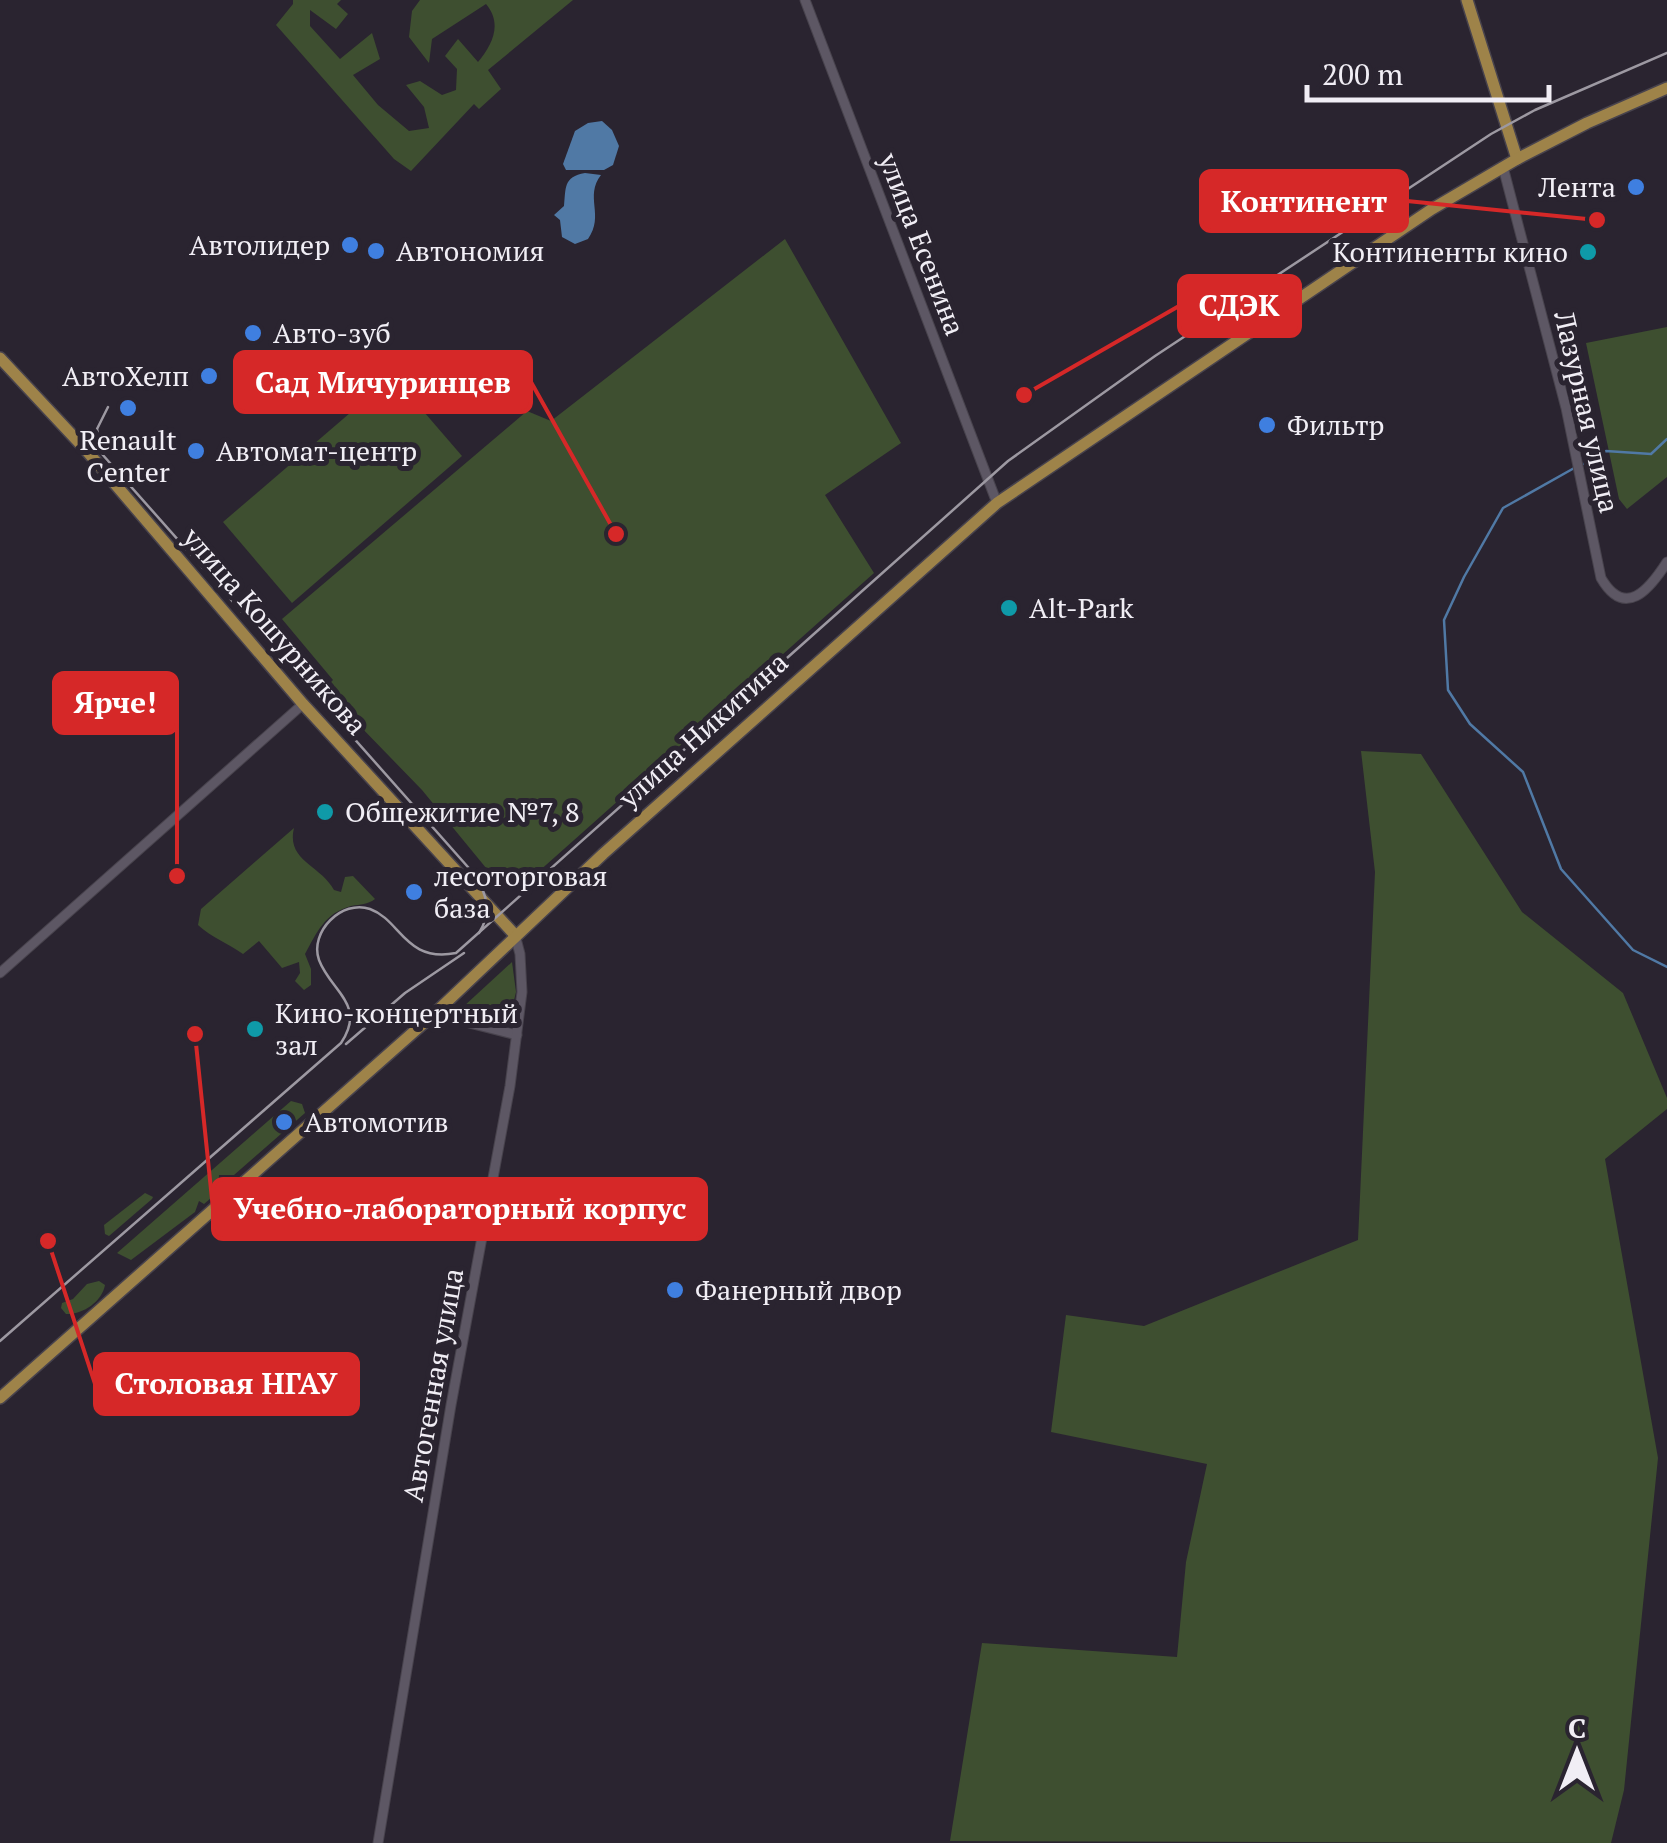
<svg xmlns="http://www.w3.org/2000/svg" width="1667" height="1843" viewBox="0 0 1667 1843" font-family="'PT Serif',serif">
	<rect width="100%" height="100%" fill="#2a2430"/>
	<g fill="#3e4f30">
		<path d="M293,0H341L337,4L348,14L336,29L310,10V26L340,59L372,33L380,59L353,75L378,105L409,131L429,128L424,107L406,85L420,81L442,95L456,90L457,69L445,56L458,39L478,62C492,45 503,24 486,4L432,39L429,63L409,37L412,11L420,0H573L488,70L501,89L479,109L474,104L411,171L394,159L276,25L293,4Z"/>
		<path d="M785,239L901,443L825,495L874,573L537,873L491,874L422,790L324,689L333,680L282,619L527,411L551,421Z"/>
		<path d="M1667,327V477L1627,509L1619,499L1586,343Z"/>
		<path d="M393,376L462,456L292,603L223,522Z"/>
		<path d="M1361,751L1421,754L1522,912L1623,993L1667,1098V1109L1605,1159L1658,1458L1624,1790L1611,1843L950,1841L982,1643L1177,1657L1186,1562L1207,1464L1051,1432L1066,1315L1144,1326L1358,1240L1375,872Z"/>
		<path d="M294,828C286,861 321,865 334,890L341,892L345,877L353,876L375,899C367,905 361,904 351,906C325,913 317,932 305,954L311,969V985L304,990L295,981L300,973L299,962L282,968L259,941L243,954C228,943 212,938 198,925L201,909Z"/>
		<path d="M512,962L516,992L509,1021L506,1024L463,1007Z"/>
		<path d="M291,1101L302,1104L305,1113L234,1175H219L218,1192L204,1204L199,1201L195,1212L131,1260L117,1253Z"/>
		<path d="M145,1193L153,1197L152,1199L109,1236L105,1234L104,1225Z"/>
		<path d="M99,1281L105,1285C102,1302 82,1315 66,1314L61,1308L62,1303L73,1299L87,1284Z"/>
	</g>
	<g fill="#5079a5">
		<path d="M602,121L612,130L619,146L613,165L604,170H566L563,164L575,131L588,123Z"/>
		<path d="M585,173L601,175C584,197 605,215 588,239L575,244L562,237L560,220L554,215L564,206C566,188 563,177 585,173Z"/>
	</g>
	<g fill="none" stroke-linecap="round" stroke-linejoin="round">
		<g stroke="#5079a5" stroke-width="2.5">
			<path d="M1583,464L1606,451L1651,454L1667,439"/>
			<path d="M1576,467L1503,508L1464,577L1444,620L1448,690L1470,724L1523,772L1561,869L1633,950L1667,967"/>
		</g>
		<defs>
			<g id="minor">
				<path d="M805,0L997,503"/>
				<path d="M1503,167L1566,408L1601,578C1625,619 1649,590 1667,562"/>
				<path d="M0,973L303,704"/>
				<path d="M434,1014L517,1035"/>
				<path d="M378,1843L451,1405L510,1086L522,992L520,954L515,935"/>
			</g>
			<g id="major">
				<path d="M1467,0L1517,159"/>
				<path d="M0,358L86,450L303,704L515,935"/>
				<path d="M0,1398L434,1014L603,854L997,503L1432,209L1517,159L1587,123L1667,88"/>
			</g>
		</defs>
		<use href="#minor" stroke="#48434d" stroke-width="11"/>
		<use href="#major" stroke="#48434d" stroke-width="14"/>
		<use href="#minor" stroke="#5d5764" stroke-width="9"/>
		<use href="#major" stroke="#9e8349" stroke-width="11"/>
		<g stroke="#9d99a2" stroke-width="2.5">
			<path d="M108,407L97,429L102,454L475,875C487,894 492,913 479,933"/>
			<path d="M478,872C497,884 520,884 540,875"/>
			<path d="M346,1044L405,993L464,953"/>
			<path d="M0,1341L341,1043C367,1004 331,992 319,960C309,932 342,899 370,909C401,920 405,963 456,953L1008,461L1155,356L1491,134L1535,110L1667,53"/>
		</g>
	</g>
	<g fill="#3f7fe0" stroke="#2a2430" stroke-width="4">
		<circle cx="1636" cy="187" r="10"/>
		<circle cx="350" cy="245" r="10"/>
		<circle cx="376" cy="251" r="10"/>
		<circle cx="253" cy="333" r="10"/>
		<circle cx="209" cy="376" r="10"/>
		<circle cx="128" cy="408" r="10"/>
		<circle cx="1267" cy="425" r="10"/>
		<circle cx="196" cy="451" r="10"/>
		<circle cx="414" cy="892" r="10"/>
		<circle cx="284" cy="1122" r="10"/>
		<circle cx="675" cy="1290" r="10"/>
	</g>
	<g fill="#0f9aa8" stroke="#2a2430" stroke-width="4">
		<circle cx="1588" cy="252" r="10"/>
		<circle cx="1009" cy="608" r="10"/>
		<circle cx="325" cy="812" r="10"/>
		<circle cx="255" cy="1029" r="10"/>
	</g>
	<g text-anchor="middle" stroke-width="10" stroke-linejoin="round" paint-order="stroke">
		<g font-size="28" fill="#f1eef5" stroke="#2a2430" text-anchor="start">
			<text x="1616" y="197" text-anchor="end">Лента</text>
			<text x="330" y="255" text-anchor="end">Автолидер</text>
			<text x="396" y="261">Автономия</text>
			<text x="1568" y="262" text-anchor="end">Континенты кино</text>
			<text x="273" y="343">Авто-зуб</text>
			<text x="189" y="386" text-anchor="end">АвтоХелп</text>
			<text x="1287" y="435">Фильтр</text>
			<text x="128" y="450" text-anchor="middle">Renault<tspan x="128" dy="32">Center</tspan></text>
			<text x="216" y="461">Автомат-центр</text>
			<text x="1029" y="618">Alt-Park</text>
			<text x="345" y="822">Общежитие №7, 8</text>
			<text x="434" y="886">лесоторговая<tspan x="434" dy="32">база</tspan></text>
			<text x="275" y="1023">Кино-концертный<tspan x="275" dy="32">зал</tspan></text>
			<text x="304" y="1132">Автомотив</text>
			<text x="695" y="1300">Фанерный двор</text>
		</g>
		<g font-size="28" fill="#f1eef5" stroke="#2a2430">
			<text transform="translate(922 244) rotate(69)" y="10">улица Есенина</text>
			<text transform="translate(1587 412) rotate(77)" y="10">Лазурная улица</text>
			<text transform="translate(275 631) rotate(49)" y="10">улица Кошурникова</text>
			<text transform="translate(703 730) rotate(-42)" y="10">улица Никитина</text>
			<text transform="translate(433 1385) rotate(-80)" y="10">Автогенная улица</text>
		</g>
	</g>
	<path fill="none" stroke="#d62828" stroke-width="4" d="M1597 220L1407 201M1024 395L1179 306M616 534L531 382M177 876L177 703M195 1034L213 1209M48 1241L95 1384"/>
	<g fill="#d62828" stroke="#2a2430" stroke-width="4">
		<circle cx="1597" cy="220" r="10"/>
		<circle cx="1024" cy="395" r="10"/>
		<circle cx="616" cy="534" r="10"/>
		<circle cx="177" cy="876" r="10"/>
		<circle cx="195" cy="1034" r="10"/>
		<circle cx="48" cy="1241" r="10"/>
	</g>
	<g fill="#d62828" stroke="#d62828" stroke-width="4">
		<rect x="1201" y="171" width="206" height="60" rx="10"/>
		<rect x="1179" y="276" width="121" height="60" rx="10"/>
		<rect x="235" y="352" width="296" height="60" rx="10"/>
		<rect x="54" y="673" width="123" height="60" rx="10"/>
		<rect x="213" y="1179" width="493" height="60" rx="10"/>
		<rect x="95" y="1354" width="263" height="60" rx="10"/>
	</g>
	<g font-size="30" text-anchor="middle" font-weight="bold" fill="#fff">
		<text x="1304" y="212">Континент</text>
		<text x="1239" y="316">СДЭК</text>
		<text x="383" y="393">Сад Мичуринцев</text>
		<text x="115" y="713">Ярче!</text>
		<text x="460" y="1219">Учебно-лабораторный корпус</text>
		<text x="226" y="1394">Столовая НГАУ</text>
	</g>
	<g transform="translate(1577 1753)" stroke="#2a2430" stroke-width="8" paint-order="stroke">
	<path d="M0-8L18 38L0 25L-18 38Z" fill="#f1eef5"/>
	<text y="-15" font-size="28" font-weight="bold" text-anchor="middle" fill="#f1eef5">С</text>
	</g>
	<path d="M1307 85v15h242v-15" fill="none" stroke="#f1eef5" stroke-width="5"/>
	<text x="1322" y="85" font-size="30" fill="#f1eef5" stroke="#2a2430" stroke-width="8" paint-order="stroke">200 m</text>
</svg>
